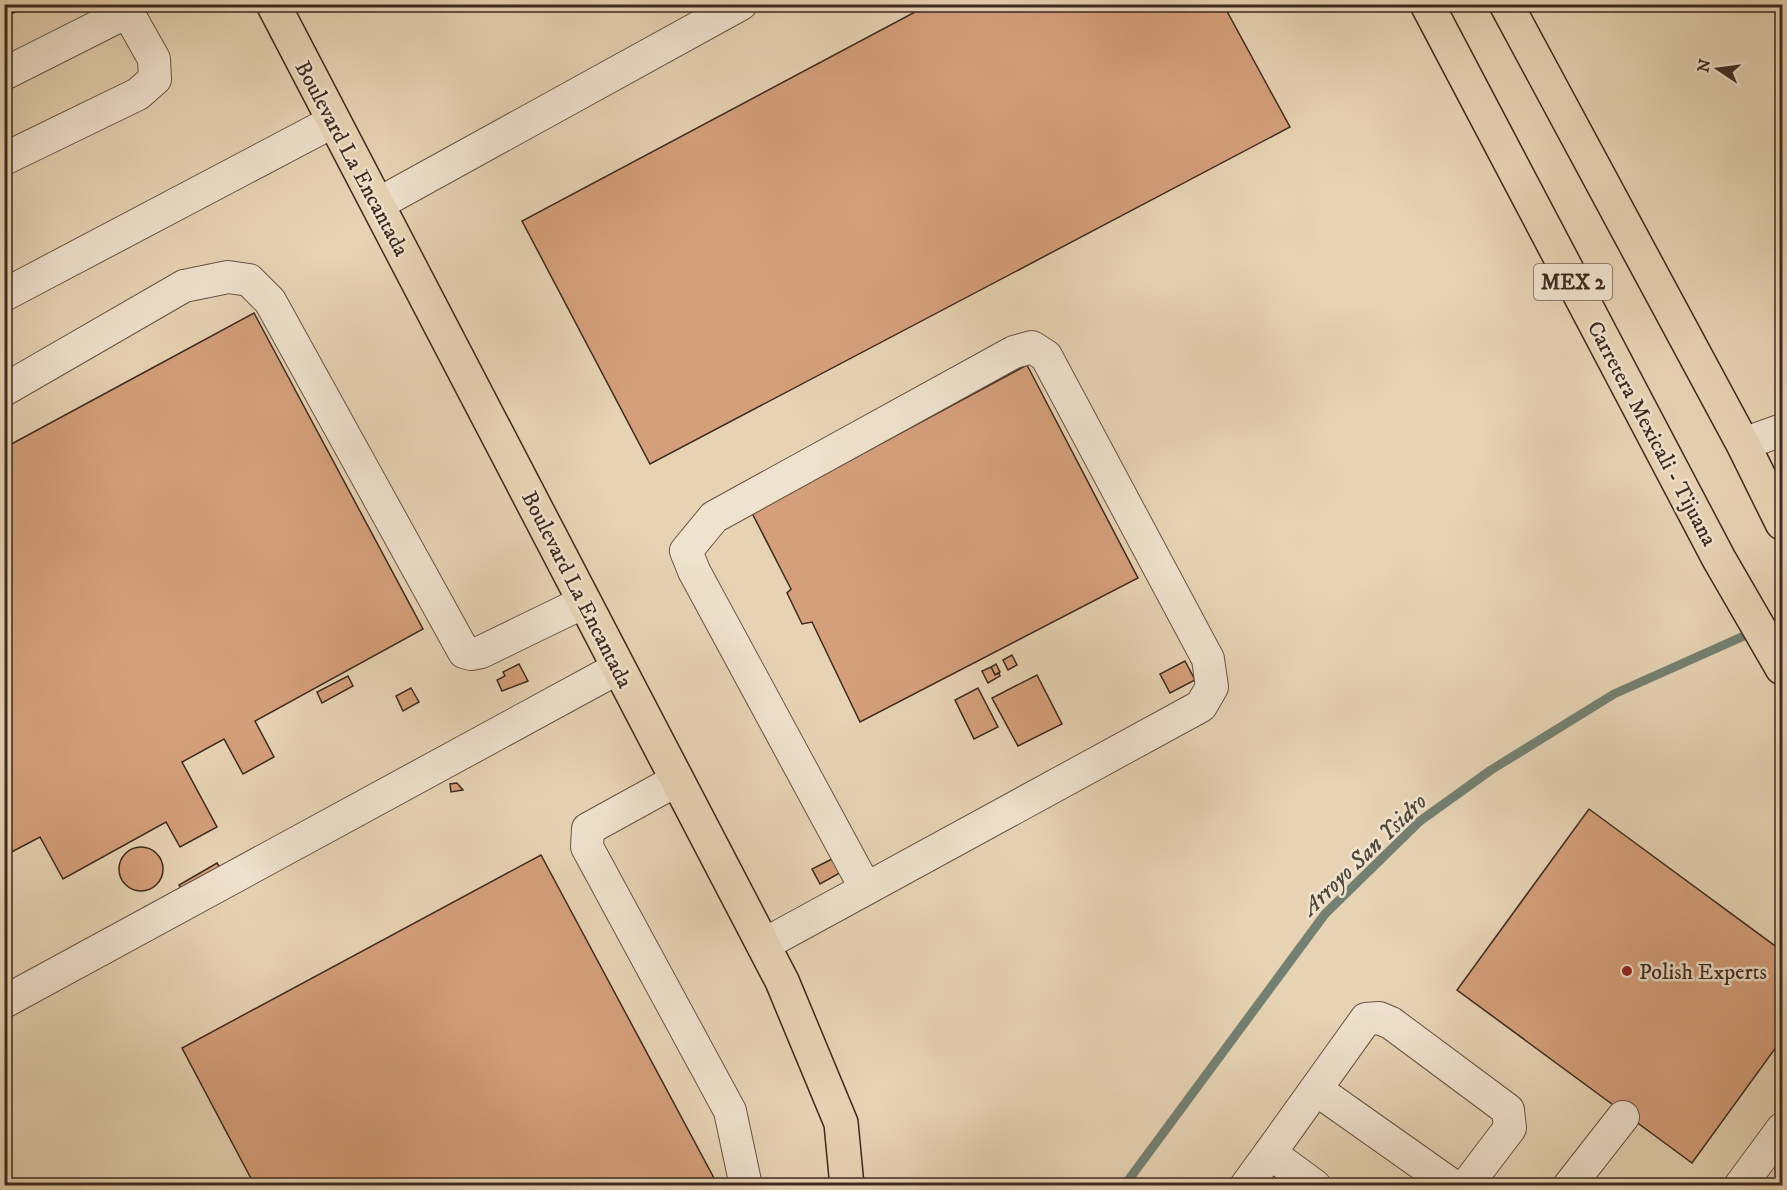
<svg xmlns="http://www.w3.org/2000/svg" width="1787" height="1190" viewBox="0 0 1787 1190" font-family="'IM FELL DW Pica',serif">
	<rect width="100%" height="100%" fill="#e7d3b4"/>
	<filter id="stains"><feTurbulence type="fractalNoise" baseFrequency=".00333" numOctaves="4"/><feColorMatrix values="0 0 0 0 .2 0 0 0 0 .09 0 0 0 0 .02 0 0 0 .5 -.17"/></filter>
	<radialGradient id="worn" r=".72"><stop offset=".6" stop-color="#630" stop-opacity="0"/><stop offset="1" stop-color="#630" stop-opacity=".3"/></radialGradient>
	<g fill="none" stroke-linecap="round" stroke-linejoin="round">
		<path stroke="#748072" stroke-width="9" d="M1124,1186L1325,914L1420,821L1491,770L1614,694L1782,619"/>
	</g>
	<g fill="#d59f7b" stroke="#3d2a20" stroke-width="1.5">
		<path d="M4,4H30L4,18Z"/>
		<path d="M930,4H1223L1290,127L650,464L522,221Z"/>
		<path d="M254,313L423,629L255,721L274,757L243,774L224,739L182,762L217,827L180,847L166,822L63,879L40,837L4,856V448Z"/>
		<path d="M1027,365L1138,578L860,722L812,622L802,624L787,593L791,589L752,513Z"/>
		<path d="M1012,655L1017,665L1008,670L1003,660Z"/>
		<path d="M1185,661L1195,680L1170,693L1160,674Z"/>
		<path d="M519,664L528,681L502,691L497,680L505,676L503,672Z"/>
		<path d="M996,664L1000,672L995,675L991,667Z"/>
		<path d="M991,667L995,675L999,673L1000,676L988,683L982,671Z"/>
		<path d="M1037,675L1062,724L1018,746L992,698Z"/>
		<path d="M348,676L353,686L322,703L317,692Z"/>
		<path d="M411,688L419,702L403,711L396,696Z"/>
		<path d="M978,688L998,727L974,739L955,700Z"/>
		<path d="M457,783L463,790L451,792L450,784Z"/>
		<path d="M1589,809L1782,951V1039L1692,1163L1457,990Z"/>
		<circle cx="141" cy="869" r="22"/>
		<path d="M541,855L715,1180L705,1186H255L182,1048Z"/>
		<path d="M832,859L845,870L820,884L812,869Z"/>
		<path d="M217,863L223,873L185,895L179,885Z"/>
	</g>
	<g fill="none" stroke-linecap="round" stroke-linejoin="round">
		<defs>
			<g id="minor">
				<path d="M4,74L127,12"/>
				<path d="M4,159L138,94L155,79L154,59L123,4"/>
				<path d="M378,204L741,4"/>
				<path d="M4,295L334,121"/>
				<path d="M4,390L184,286L228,277L249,280L270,301L464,652L471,654L481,652L584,602"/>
				<path d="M1743,444L1782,430"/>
				<path d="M677,780L588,829L587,847L730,1111L746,1186"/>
				<path d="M763,945L1201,706L1212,687L1208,659L1046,356L1032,347L1014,352L714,517L686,551L694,571L866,889"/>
				<path d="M4,1002L618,668"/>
				<path d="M1317,1090L1453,1186"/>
				<path d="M1270,1153L1366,1019L1379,1018L1391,1023L1508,1110L1510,1128L1466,1186"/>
				<path d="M1246,1186L1270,1153L1315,1186"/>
				<path d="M1569,1186L1623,1117"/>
				<path d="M1740,1186L1782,1129"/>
			</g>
			<path id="major" d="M273,4L782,981L841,1123L847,1186"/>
			<g id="highway">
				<path d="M1427,4L1719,559L1782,668"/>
				<path d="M1506,4L1743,444L1782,523"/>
			</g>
		</defs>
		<use href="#minor" stroke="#685445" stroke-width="34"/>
		<use href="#major" stroke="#3d2a20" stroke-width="36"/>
		<use href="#highway" stroke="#3d2a20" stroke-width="36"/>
		<use href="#minor" stroke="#efe2ce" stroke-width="32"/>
		<use href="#major" stroke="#e7d3b4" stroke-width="33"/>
		<use href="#highway" stroke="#e7d3b4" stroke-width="33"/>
	</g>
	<circle fill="#8f2418" stroke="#efe2ce" stroke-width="2" cx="1627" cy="971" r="6"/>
	<g text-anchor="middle" stroke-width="5" stroke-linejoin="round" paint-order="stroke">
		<rect fill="#efe2ce" stroke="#726154" stroke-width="1.5" x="1534" y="264" width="78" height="36" rx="4.5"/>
		<g font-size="21" font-weight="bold" fill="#3d2a20">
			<text x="1573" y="289">MEX 2</text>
		</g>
		<g font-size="22" fill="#3d2a20" stroke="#efe2ce">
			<text transform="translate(353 158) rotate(62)" y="8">Boulevard La Encantada</text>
			<text transform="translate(1653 433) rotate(62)" y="8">Carretera Mexicali - Tijuana</text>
			<text transform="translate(578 589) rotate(63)" y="8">Boulevard La Encantada</text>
		</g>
		<g font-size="22" fill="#3d2a20" stroke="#efe2ce" text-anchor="start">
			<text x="1639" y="979">Polish Experts</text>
		</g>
		<g font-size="24" font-style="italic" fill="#4f473b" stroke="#efe2ce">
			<text transform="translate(1364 854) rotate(-44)" y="8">Arroyo San Ysidro</text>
		</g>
	</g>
	<rect width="1787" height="1190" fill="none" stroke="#e7d3b4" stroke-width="24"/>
	<rect x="6" y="6" width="1775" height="1178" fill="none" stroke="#3d2a20" stroke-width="3"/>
	<rect x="12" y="12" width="1763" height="1166" fill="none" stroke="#3d2a20" stroke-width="1.5"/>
	<g transform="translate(1718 69) rotate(283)" stroke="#efe2ce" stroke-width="4.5" paint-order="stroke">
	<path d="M0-4.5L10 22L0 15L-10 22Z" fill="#3d2a20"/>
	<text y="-9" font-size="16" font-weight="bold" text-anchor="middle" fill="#3d2a20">N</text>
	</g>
	<rect width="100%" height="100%" filter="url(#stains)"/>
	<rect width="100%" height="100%" fill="url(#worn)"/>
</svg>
